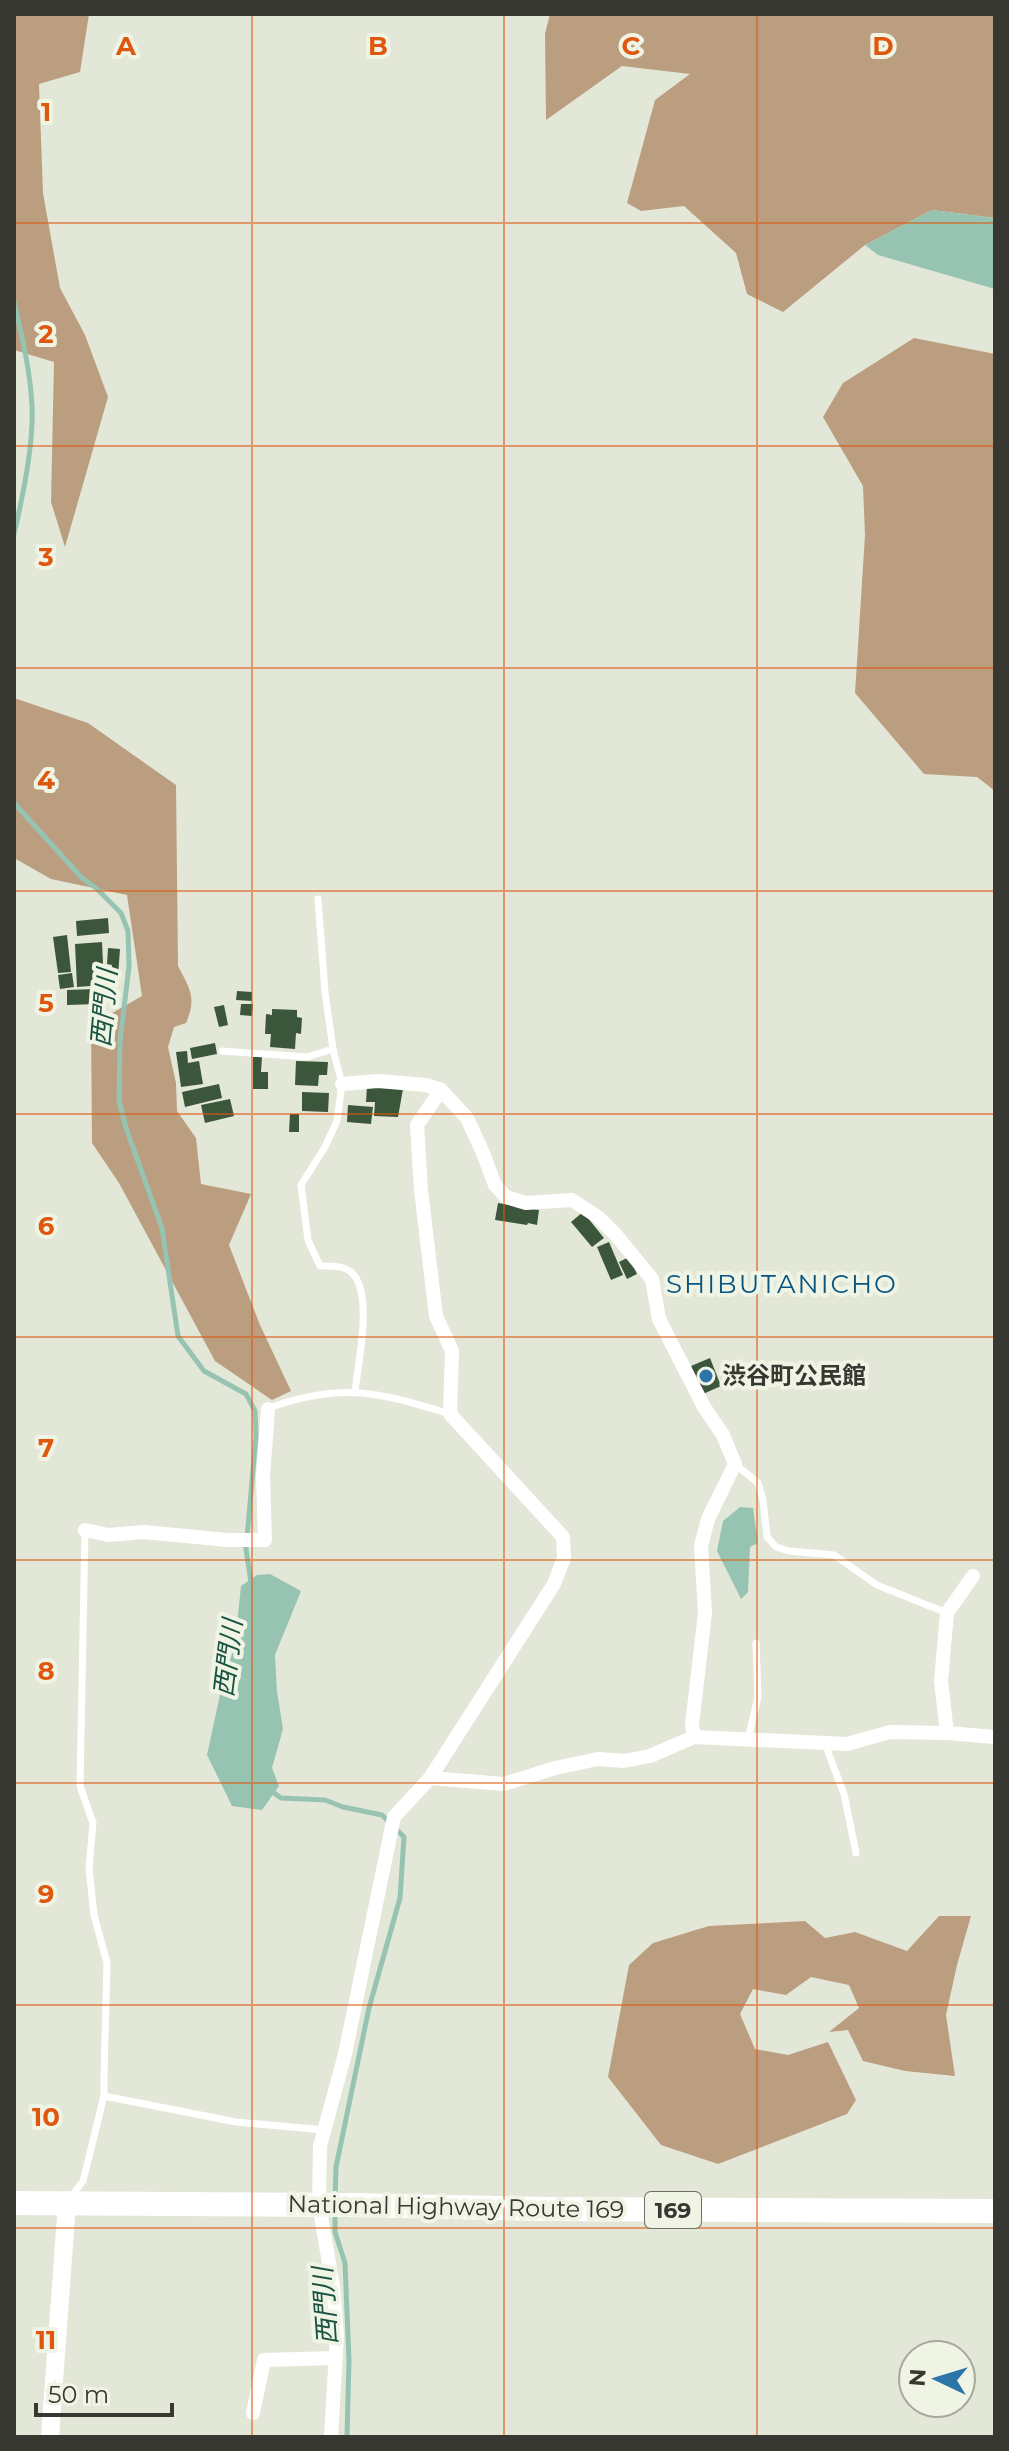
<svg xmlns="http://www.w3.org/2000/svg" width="1009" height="2451" viewBox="0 0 1009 2451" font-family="Montserrat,'Noto Sans JP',sans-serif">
	<rect width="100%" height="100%" fill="#e3e7d7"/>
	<g fill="#bb9e80">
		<path d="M14,14H89L80,72L39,84L43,193L60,288L85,335L108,397L65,547L51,502L54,362L14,350Z"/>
		<path d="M550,14H995V218L932,210L865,245L783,312L747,294L736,253L684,206L641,211L627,203L655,100L690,74L622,66L546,120L545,34Z"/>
		<path d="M914,338L995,354V791L977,777L924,774L855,693L865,535L863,486L823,417L843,383Z"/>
		<path d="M14,698L88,723L176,785L178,966C190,989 197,998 186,1023L174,1027L168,1047L176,1083L177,1111L196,1138L201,1184L251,1194L229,1245L260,1325L291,1391L272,1400L215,1361L119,1183L92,1143L91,1025L142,996L127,895L51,879L14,858Z"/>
		<path d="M939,1916H971L957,1965L946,2015L955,2076L905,2071L863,2061L848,2030L829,2032L859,2008L849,1985L811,1977L786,1995L753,1989L740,2014L755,2049L788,2055L828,2042L856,2100L847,2114L718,2164L661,2145L608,2077L629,1965L653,1943L709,1926L805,1921L825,1938L855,1932L907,1951Z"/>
	</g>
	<g fill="#97c4b2">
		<path d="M932,210L995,218V289L878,255L865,245Z"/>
		<path d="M740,1507L753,1508L758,1543L750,1547L748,1592L741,1599L717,1551L723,1521Z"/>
		<path d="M270,1574L301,1591L275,1655L277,1691L283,1729L272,1768L279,1786L262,1810L232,1806L207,1755L221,1690L235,1644L241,1586L257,1575Z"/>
	</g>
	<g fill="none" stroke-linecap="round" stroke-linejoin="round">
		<g stroke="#97c4b2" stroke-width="5">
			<path d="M14,302C22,336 30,370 32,405C34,445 23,496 14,534"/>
			<path d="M14,803L82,878L96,888L121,913L128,931L129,966L120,1042L119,1101L126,1128L162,1228L178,1336L204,1371L246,1394L255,1411L256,1436L246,1549L251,1583"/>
			<path d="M270,1790L281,1798L325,1800L343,1807L382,1815L404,1837L400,1898L369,2008L336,2167L335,2199"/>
			<path d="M335,2213V2232L345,2263L349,2360L347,2437"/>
		</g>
	</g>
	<g fill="#3c563b">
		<path d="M108,918L109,933L77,936L76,921Z"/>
		<path d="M67,935L71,972L58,973L53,937Z"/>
		<path d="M102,942L104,985L77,987L75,944Z"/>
		<path d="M108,948L120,949L118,976H111L112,965L107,964Z"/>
		<path d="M72,973L74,987L60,989L58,975Z"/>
		<rect x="103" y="987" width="12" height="13"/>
		<path d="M96,989L97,1004L67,1005V990Z"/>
		<path d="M237,991L252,992V1001L236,1000Z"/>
		<path d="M241,1004H253L252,1016L240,1015Z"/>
		<path d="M224,1005L228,1025L219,1027L214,1007Z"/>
		<path d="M272,1009L297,1010V1017L302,1018L301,1034L296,1033L295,1049L270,1047L271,1034H265L266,1014L272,1015Z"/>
		<path d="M215,1043L217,1054L192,1059L190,1048Z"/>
		<path d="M187,1051L188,1063L199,1061L203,1084L181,1087L176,1052Z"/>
		<path d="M253,1057H262L261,1072H268V1089H253Z"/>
		<path d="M296,1061L328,1062L327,1075H319L318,1086L295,1085Z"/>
		<path d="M219,1084L222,1098L185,1107L182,1092Z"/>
		<path d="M367,1086L403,1089L398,1117L374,1116L375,1102H366Z"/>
		<path d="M302,1092L329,1093L328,1112L302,1111Z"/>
		<path d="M230,1099L234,1116L205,1123L201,1105Z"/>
		<path d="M348,1105L373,1107L371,1124L347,1122Z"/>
		<path d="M290,1114H299V1132H289Z"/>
		<path d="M498,1203L539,1210L537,1225L528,1223L527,1225L495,1220Z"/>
		<path d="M583,1212L604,1238L592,1247L571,1222Z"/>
		<path d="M609,1242L623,1275L611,1280L597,1247Z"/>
		<path d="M629,1257L637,1274L627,1279L619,1262Z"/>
		<path d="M710,1358L721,1386L703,1394L691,1366Z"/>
	</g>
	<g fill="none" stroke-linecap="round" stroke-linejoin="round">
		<g stroke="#fff" stroke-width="7">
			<path d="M318,899L325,992L333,1049"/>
			<path d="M222,1051L307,1057L333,1049L342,1084L337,1121L325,1147L301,1185L308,1240L320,1266C330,1266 342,1265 351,1272C374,1291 358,1365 355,1391"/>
			<path d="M269,1408C342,1382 378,1392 450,1414"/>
			<path d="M735,1464L758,1483L763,1500L767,1537L776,1547L789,1551L834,1555L877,1585L947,1613"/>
			<path d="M748,1739L758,1697L756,1643"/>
			<path d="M825,1744L844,1794L856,1853"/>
			<path d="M104,2096L236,2122L325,2130"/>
			<path d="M71,2197L83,2181L104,2096V2075L107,1963L94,1915L89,1868L93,1823L80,1786L85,1530"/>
		</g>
		<g stroke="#fff" stroke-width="14">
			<path d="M342,1084L378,1081L426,1085L441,1090L467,1118L483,1153L495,1185L506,1197L526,1203L572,1200L598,1217L616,1235L652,1279L659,1319L704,1407L723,1435L735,1464L708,1519L701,1546L705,1613L692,1725L694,1737"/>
			<path d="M85,1530L108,1535L144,1532L227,1540H265L263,1477L268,1409"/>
			<path d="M947,1733L941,1681L947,1613L973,1576"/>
			<path d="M430,1778L504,1784L555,1768L598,1759L624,1761L650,1756L694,1737L847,1744L890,1732L947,1733L995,1737"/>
			<path d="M253,2413L264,2360L335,2358"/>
			<path d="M331,2437L337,2335L333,2286L319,2205L320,2146L345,2054L394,1817L430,1778L554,1584L564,1558L563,1537L450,1414L452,1351L436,1316L421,1190L417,1125L441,1090"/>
		</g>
		<path stroke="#fff" stroke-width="18" d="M50,2437L67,2203"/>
		<path stroke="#fff" stroke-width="24" d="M14,2203L350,2205L546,2209L995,2211"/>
	</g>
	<path fill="none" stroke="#df570e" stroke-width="2" stroke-opacity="0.55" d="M252,14V2437M504,14V2437M757,14V2437M14,223H995M14,446H995M14,668H995M14,891H995M14,1114H995M14,1337H995M14,1560H995M14,1783H995M14,2005H995M14,2228H995"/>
	<circle fill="#2c75a9" stroke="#f0f4e4" stroke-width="3" cx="706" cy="1376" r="8"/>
	<g text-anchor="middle" stroke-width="8" stroke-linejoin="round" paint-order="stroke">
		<rect fill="#f0f4e4" stroke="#6e7067" stroke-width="2" x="645" y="2192" width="56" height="36" rx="6"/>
		<g font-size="22" font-weight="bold" fill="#363831">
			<text x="673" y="2218">169</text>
		</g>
		<g font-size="24" font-weight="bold" fill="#363831" stroke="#f0f4e4" text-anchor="start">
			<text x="722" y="1384">渋谷町公民館</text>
		</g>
		<g font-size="24" fill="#363831" stroke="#f0f4e4">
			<text transform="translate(456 2207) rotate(1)" y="8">National Highway Route 169</text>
		</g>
		<g font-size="26" font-style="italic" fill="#1a5341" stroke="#f0f4e4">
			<text transform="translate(104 1008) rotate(-85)" y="9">西門川</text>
			<text transform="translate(228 1658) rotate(-83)" y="9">西門川</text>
			<text transform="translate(325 2306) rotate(-94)" y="9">西門川</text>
		</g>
		<g font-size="26" letter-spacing="2" fill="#095481" stroke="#f0f4e4">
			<text x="782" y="1293">SHIBUTANICHO</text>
		</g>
	</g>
	<g font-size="26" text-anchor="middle" font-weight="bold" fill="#df570e" stroke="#f0f4e4" stroke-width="8" stroke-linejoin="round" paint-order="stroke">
		<text x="126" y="55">A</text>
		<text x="378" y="55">B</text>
		<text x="631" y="55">C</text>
		<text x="883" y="55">D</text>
		<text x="46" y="121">1</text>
		<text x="46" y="343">2</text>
		<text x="46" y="566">3</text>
		<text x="46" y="789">4</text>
		<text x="46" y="1012">5</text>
		<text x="46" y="1235">6</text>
		<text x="46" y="1457">7</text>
		<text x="46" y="1680">8</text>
		<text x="46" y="1903">9</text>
		<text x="46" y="2126">10</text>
		<text x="46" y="2349">11</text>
	</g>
	<rect width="1009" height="2451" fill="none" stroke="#363831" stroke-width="32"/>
	<g transform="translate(937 2379) rotate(274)"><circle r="38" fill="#f0f4e4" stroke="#a6a99c" stroke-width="2"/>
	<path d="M0-6L14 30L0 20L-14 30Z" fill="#2c75a9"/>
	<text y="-12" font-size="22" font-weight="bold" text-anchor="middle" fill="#363831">N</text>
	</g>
	<path d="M36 2403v12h136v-12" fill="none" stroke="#363831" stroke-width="4"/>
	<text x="48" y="2403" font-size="24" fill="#363831" stroke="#f0f4e4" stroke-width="6" paint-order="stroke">50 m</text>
</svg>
